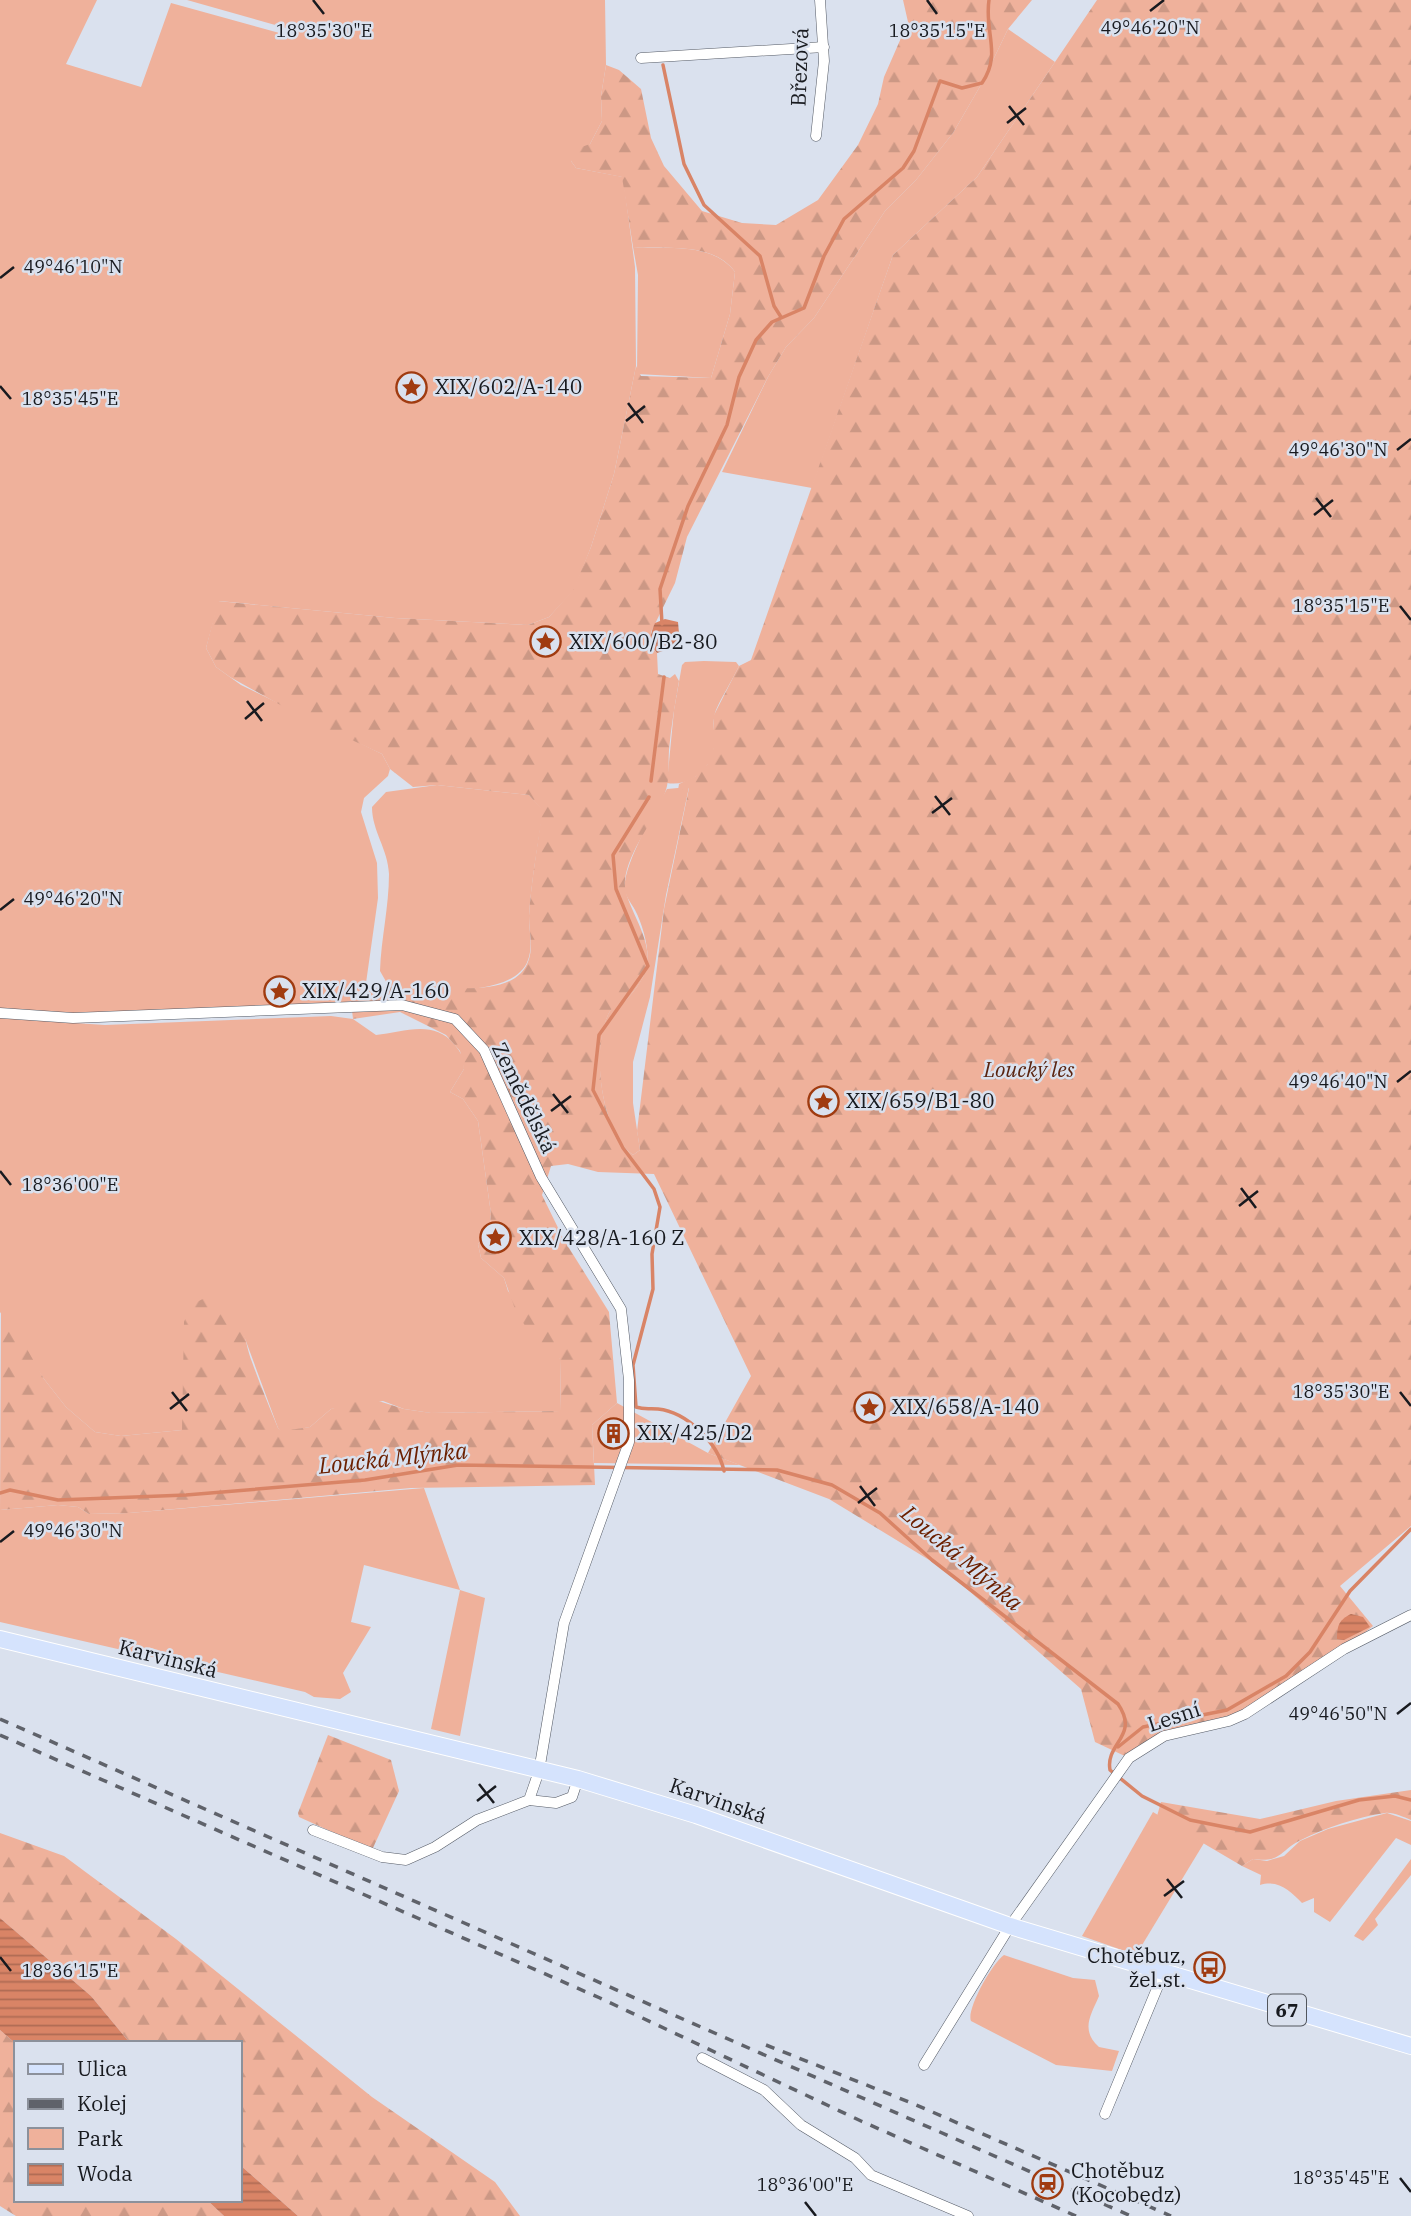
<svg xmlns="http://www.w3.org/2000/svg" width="1411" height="2216" viewBox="0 0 1411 2216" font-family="'IBM Plex Serif',serif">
	<defs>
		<pattern id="forest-firs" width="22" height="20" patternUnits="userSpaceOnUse" patternTransform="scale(1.75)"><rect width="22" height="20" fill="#efb19b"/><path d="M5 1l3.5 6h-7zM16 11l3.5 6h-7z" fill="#cc9885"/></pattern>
		<pattern id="water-rules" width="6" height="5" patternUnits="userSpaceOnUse" patternTransform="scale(1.75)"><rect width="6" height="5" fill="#d98466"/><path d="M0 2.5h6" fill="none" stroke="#af6b53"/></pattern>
	</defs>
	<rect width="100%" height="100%" fill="#dae1ee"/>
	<g fill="#efb19b">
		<path d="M0,0H97L66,64L141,87L171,3L294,37L298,36L293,30L187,0H605L606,65L601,96L602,121L590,144L571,161L576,168L623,177L635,267L636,366L614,474L591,547L574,590L549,617L528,625L395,618L219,601L206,648L216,667L241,685L382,754L390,769L388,776L364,798L361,812L377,863L378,898L366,983L351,1001L323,1006L108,1015L0,1009Z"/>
		<path d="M1008,29L1055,62L977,177L893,255L812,488L722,472L768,377L786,347L814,318L885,211L916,180L953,133L982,83Z"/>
		<path d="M633,247C666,249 713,242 735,272L730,314L711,378L637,374L638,275Z"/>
		<path d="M704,661L736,662L739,666C732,681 722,696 716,710C711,723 716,734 714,748C711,770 689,787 667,783L674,710L682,665L685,662Z"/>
		<path d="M437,785L529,795L543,810C538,845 531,882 529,917C529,930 533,948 528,960C515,999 420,991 388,985L380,971C381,939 389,907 389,874C388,849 372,831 372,807L386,792Z"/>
		<path d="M689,787L666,895L650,997L633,1062V1103L640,1150L633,1155C600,1131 590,1045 610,1011C614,1004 617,1006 623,1002C632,996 644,978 647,967C650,951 643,925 635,910C632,904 627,899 625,891C621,868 655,811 667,789Z"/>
		<path d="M331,1016L353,1019L376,1035C403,1032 434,1019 454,1044C461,1052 464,1058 464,1069L450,1092L463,1099L478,1121L491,1214L489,1230L478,1244L481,1258L504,1278L508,1291L560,1359L561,1411L431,1413L404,1409L383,1401L331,1409L310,1427L282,1432L278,1428L240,1325L182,1430L121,1436L95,1432L66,1407L44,1379L0,1312V1018L105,1025Z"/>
		<path d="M617,1403L708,1453L740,1465L594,1463L592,1425Z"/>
		<path d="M424,1488L460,1590L485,1598L460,1736L431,1729L460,1590L364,1565L351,1622L371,1627L343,1673L351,1692L340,1699L314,1697L305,1692L0,1622V1510L58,1505L78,1507L89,1514L129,1513Z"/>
		<path d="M1153,1812L1204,1843L1136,1955L1082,1936Z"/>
		<path d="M1387,1813L1411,1821V1845L1396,1838L1330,1922L1314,1912V1898L1302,1903C1291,1892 1279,1879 1260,1885L1261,1875L1242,1866L1253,1859L1267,1861L1284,1856L1300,1841L1328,1829Z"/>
		<path d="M1411,1859V1875L1375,1919L1378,1925L1363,1941L1354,1936Z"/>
		<path d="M1004,1955L1073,1978L1095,1980L1099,1996C1091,2015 1080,2030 1099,2047L1119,2051L1112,2071L1056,2065L971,2021C966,2010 992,1963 1004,1955Z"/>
	</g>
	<g fill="url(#forest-firs)">
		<path d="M903,0H1032L1008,29L982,83L953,133L916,180L885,211L814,318L786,347L768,377L687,537L675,583L651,632L653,649L657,653L658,674L670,678L675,674L679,681C675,704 671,727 669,750C668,764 670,780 665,793C655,820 628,851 625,880C622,903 653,935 647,967C645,977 632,996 623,1002C616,1007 612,1006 608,1015C592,1050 600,1132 633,1155L640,1150L637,1131L664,909L689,788L678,790L679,784L696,776L707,765L714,747V715L739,666L751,660L893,255L977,177L1097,0H1411V1526L1340,1586L1373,1626L1344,1649L1245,1714L1164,1736L1129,1758L1095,1742L1081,1689L944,1569L829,1499L708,1453L751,1376L654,1174L598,1172L568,1164L551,1166L542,1195L564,1240L609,1312L617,1403L592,1425L595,1485L411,1488L129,1513L89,1514L78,1507L58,1505L0,1510L1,1311L15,1328L44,1379L66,1407L95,1432L121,1436L182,1430L184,1322C198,1285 226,1294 241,1325C246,1337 247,1350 252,1362C260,1384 269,1406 278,1428L282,1431L310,1427L331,1409L369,1398L404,1409L431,1413L561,1411L560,1359L540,1351L515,1309L504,1278L481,1258L478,1244L489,1230L491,1214L478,1121L463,1099L450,1092L464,1069L460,1051L446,1035L400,1012L353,1019L351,1001C381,963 511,1018 529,959C533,947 529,930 529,916C531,881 538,845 542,810L529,795L437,785L413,787L390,769L382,754L300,716L230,677L216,667L206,648L218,601L395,618L528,625L549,617L573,590L591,547L614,474L636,366L641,376L711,378L730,314L735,272C714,242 666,249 633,247L622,177L576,168L571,161L573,150L590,144L602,121L601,96L606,65L619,70L641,89L651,138L664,166L702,211L742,223L776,225L818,200L858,145L878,104L884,77L908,22Z"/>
		<path d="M328,1735L391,1760L399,1791L372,1850L299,1817L298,1813Z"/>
		<path d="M1411,1790V1820C1403,1817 1393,1812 1385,1813C1357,1817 1325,1828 1301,1840C1279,1851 1282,1863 1253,1859L1242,1866L1157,1816L1161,1802L1260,1819L1336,1801Z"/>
		<path d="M0,1833L64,1856L176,1939L372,2097L495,2182L520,2216H298L240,2165V2043H130L91,1996L0,1918Z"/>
		<path d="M0,2030L16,2044V2200H207L224,2216H16L0,2206Z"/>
	</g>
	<g fill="url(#water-rules)">
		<path d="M665,619L678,622L680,645L657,653C648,644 650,634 655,623Z"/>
		<path d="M1351,1614L1363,1617L1370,1627L1344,1640L1337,1639C1337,1625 1339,1620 1351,1614Z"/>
		<path d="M0,1918L91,1996L130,2043L16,2044L0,2030Z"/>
		<path d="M240,2165L298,2216H224L207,2200H240Z"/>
	</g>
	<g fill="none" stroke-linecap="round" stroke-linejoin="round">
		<g stroke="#d98466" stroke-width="3.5">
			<path d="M663,65L684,164L704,205L760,256L774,306L781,317"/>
			<path d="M662,624L660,589L688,506L727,425L739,377L756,340L772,322L804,308L824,256L844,219L903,168L914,151L940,81L962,88L982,83C1002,54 984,32 989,0"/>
			<path d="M651,781L664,677"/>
			<path d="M649,797L613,855L616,889L648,966L599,1035L593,1090L623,1148L654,1189L660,1207L652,1254L653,1289L633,1365L636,1407C645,1410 649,1408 658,1409C687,1412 718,1443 724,1471"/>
			<path d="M0,1493L10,1490L58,1500L186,1495L365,1480L458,1465L777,1470L832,1485L880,1513L932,1560L1118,1704C1140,1736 1105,1743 1110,1770L1142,1796L1190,1820L1250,1832L1359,1800L1395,1796L1411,1800"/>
			<path d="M1118,1747L1143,1727L1227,1710L1286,1676L1310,1652L1350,1591L1411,1529"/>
		</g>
		<defs>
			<g id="minor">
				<path d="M641,58L824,47"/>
				<path d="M816,136L824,61L820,0"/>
				<path d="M0,1013L73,1018L402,1005L455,1019L484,1050L541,1177L621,1309L629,1380V1442L564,1623L539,1771L529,1800L477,1820L435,1847L406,1860L382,1857L313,1830"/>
				<path d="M529,1800L556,1803L572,1797L578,1779"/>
				<path d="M702,2058L764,2090L801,2125L855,2158L871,2175L968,2216"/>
				<path d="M924,2065L1010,1926L1129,1758L1164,1736L1229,1721L1245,1714L1344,1649L1411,1615"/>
				<path d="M1105,2114L1163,1974"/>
			</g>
			<path id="primary" d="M0,1639L578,1779L696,1815L1010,1926L1411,2046"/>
		</defs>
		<use href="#minor" stroke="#545a65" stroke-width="11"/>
		<use href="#primary" stroke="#fff" stroke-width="18"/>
		<use href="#minor" stroke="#fff" stroke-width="10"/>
		<use href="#primary" stroke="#d5e3fd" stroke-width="16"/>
		<g stroke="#5f626a" stroke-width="3.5" stroke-dasharray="9 9" stroke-linecap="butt">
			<path d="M0,1719L1131,2216"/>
			<path d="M0,1735L600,1998L861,2121L1076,2216"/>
			<path d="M766,2045L914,2104L1171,2216"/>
		</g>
	</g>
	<path fill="none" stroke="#181a1f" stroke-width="2.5" d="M313,0L324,14M927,0L937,14M1150,11L1164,0M1009,106L1024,125M1007,123L1026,108M0,278L14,267M0,386L11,399M628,403L643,423M626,421L645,406M1397,450L1411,439M1316,498L1331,517M1314,515L1333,500M1400,606L1411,620M247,701L262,721M245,719L264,703M935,796L950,815M932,813L952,798M0,910L14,899M1397,1082L1411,1071M553,1094L568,1113M551,1111L571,1096M0,1171L11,1185M1241,1188L1256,1208M1239,1206L1258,1191M172,1392L187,1411M1400,1392L1411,1406M170,1409L189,1394M860,1486L875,1506M858,1503L877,1488M0,1542L14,1531M1397,1714L1411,1703M479,1784L494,1803M477,1801L496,1786M1167,1879L1182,1898M1164,1896L1184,1881M0,1957L11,1971M1400,2178L1411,2192M805,2202L816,2216"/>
	<defs>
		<symbol id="sight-ring" viewBox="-11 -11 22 22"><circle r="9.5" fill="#dae1ee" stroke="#a03b10" stroke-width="1.5"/><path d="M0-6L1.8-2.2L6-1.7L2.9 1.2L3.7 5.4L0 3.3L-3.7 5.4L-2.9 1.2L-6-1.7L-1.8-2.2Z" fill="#a03b10"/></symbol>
		<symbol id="building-ring" viewBox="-11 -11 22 22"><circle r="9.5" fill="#dae1ee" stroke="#a03b10" stroke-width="1.5"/><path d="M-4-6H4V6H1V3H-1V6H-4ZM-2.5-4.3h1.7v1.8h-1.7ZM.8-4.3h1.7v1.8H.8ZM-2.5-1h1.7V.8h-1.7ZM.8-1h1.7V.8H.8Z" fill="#a03b10"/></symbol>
		<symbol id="bus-ring" viewBox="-11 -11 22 22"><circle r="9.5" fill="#dae1ee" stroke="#a03b10" stroke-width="1.5"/><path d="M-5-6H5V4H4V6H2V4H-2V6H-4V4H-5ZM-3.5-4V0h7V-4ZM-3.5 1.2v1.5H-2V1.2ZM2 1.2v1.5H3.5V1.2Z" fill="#a03b10"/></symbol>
		<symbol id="station-ring" viewBox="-11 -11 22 22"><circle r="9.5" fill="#dae1ee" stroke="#a03b10" stroke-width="1.5"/><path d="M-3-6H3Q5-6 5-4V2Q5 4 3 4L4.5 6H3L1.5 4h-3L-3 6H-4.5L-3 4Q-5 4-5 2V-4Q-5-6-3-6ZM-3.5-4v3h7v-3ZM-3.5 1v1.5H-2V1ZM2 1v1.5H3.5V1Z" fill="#a03b10"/></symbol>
	</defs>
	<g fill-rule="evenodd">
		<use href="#sight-ring" x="394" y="370" width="35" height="35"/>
		<use href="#sight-ring" x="528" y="624" width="35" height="35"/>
		<use href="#sight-ring" x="262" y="974" width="35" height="35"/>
		<use href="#sight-ring" x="806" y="1084" width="35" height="35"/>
		<use href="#sight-ring" x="478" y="1220" width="35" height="35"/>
		<use href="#sight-ring" x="852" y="1390" width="35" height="35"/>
		<use href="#building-ring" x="596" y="1416" width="35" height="35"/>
		<use href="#bus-ring" x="1192" y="1950" width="35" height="35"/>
		<use href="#station-ring" x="1030" y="2166" width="35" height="35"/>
	</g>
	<g text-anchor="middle" stroke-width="5" stroke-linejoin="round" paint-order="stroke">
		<rect fill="#dae1ee" stroke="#52565d" stroke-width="2" x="1268" y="1994.5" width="38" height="31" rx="5"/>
		<g font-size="19" font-weight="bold" fill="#181a1f">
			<text x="1287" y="2017">67</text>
		</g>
		<g font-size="21" fill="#181a1f" stroke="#dae1ee">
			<text transform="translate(800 67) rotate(-88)" y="7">Březová</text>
			<text transform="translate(524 1098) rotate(64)" y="7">Zemědělská</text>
			<text transform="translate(168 1659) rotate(14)" y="7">Karvinská</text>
			<text transform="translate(1174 1717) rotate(-18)" y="7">Lesní</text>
			<text transform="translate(718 1801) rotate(19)" y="7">Karvinská</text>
		</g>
		<g font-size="21" fill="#181a1f" stroke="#dae1ee" text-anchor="start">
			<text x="435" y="394">XIX/602/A-140</text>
			<text x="569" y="649">XIX/600/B2-80</text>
			<text x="302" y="998">XIX/429/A-160</text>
			<text x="846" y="1108">XIX/659/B1-80</text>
			<text x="519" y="1245">XIX/428/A-160 Z</text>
			<text x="892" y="1414">XIX/658/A-140</text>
			<text x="637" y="1440">XIX/425/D2</text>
			<text x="1186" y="1963" text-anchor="end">Chotěbuz,<tspan x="1186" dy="24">žel.st.</tspan></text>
			<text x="1071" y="2178">Chotěbuz<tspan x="1071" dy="24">(Kocobędz)</tspan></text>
		</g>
		<g font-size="21" font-style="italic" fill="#5a2410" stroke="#dae1ee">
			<text x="1029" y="1077">Loucký les</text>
		</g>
		<g font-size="23" font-style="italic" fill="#6c2000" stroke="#dae1ee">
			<text transform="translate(393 1458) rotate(-6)" y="8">Loucká Mlýnka</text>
			<text transform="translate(962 1558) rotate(40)" y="8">Loucká Mlýnka</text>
		</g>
	</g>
	<g font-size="18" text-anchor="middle" fill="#181a1f" stroke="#dae1ee" stroke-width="5" stroke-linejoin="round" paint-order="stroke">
		<text x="1150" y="34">49°46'20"N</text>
		<text x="324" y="37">18°35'30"E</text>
		<text x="937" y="37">18°35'15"E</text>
		<text x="73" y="273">49°46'10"N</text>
		<text x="70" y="405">18°35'45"E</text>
		<text x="1338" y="456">49°46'30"N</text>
		<text x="1341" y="612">18°35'15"E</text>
		<text x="73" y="905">49°46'20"N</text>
		<text x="1338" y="1088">49°46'40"N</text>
		<text x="70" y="1191">18°36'00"E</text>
		<text x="1341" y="1398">18°35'30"E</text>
		<text x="73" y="1537">49°46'30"N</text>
		<text x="1338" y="1720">49°46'50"N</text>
		<text x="70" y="1977">18°36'15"E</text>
		<text x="1341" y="2184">18°35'45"E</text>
		<text x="805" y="2191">18°36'00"E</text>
	</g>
	<rect x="14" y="2041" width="228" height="161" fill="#dae1ee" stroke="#8c919b" stroke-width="2"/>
	<rect x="28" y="2064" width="35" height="10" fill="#d5e3fd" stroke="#8c919b" stroke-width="2"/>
	<text x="77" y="2076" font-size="21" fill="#181a1f">Ulica</text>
	<rect x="28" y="2099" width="35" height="10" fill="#5f626a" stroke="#8c919b" stroke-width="2"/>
	<text x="77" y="2111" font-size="21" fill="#181a1f">Kolej</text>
	<rect x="28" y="2128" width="35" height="21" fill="#efb19b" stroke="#8c919b" stroke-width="2"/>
	<text x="77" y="2146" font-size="21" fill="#181a1f">Park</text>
	<rect x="28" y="2164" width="35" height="21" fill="url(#water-rules)" stroke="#8c919b" stroke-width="2"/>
	<text x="77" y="2181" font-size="21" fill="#181a1f">Woda</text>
</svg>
